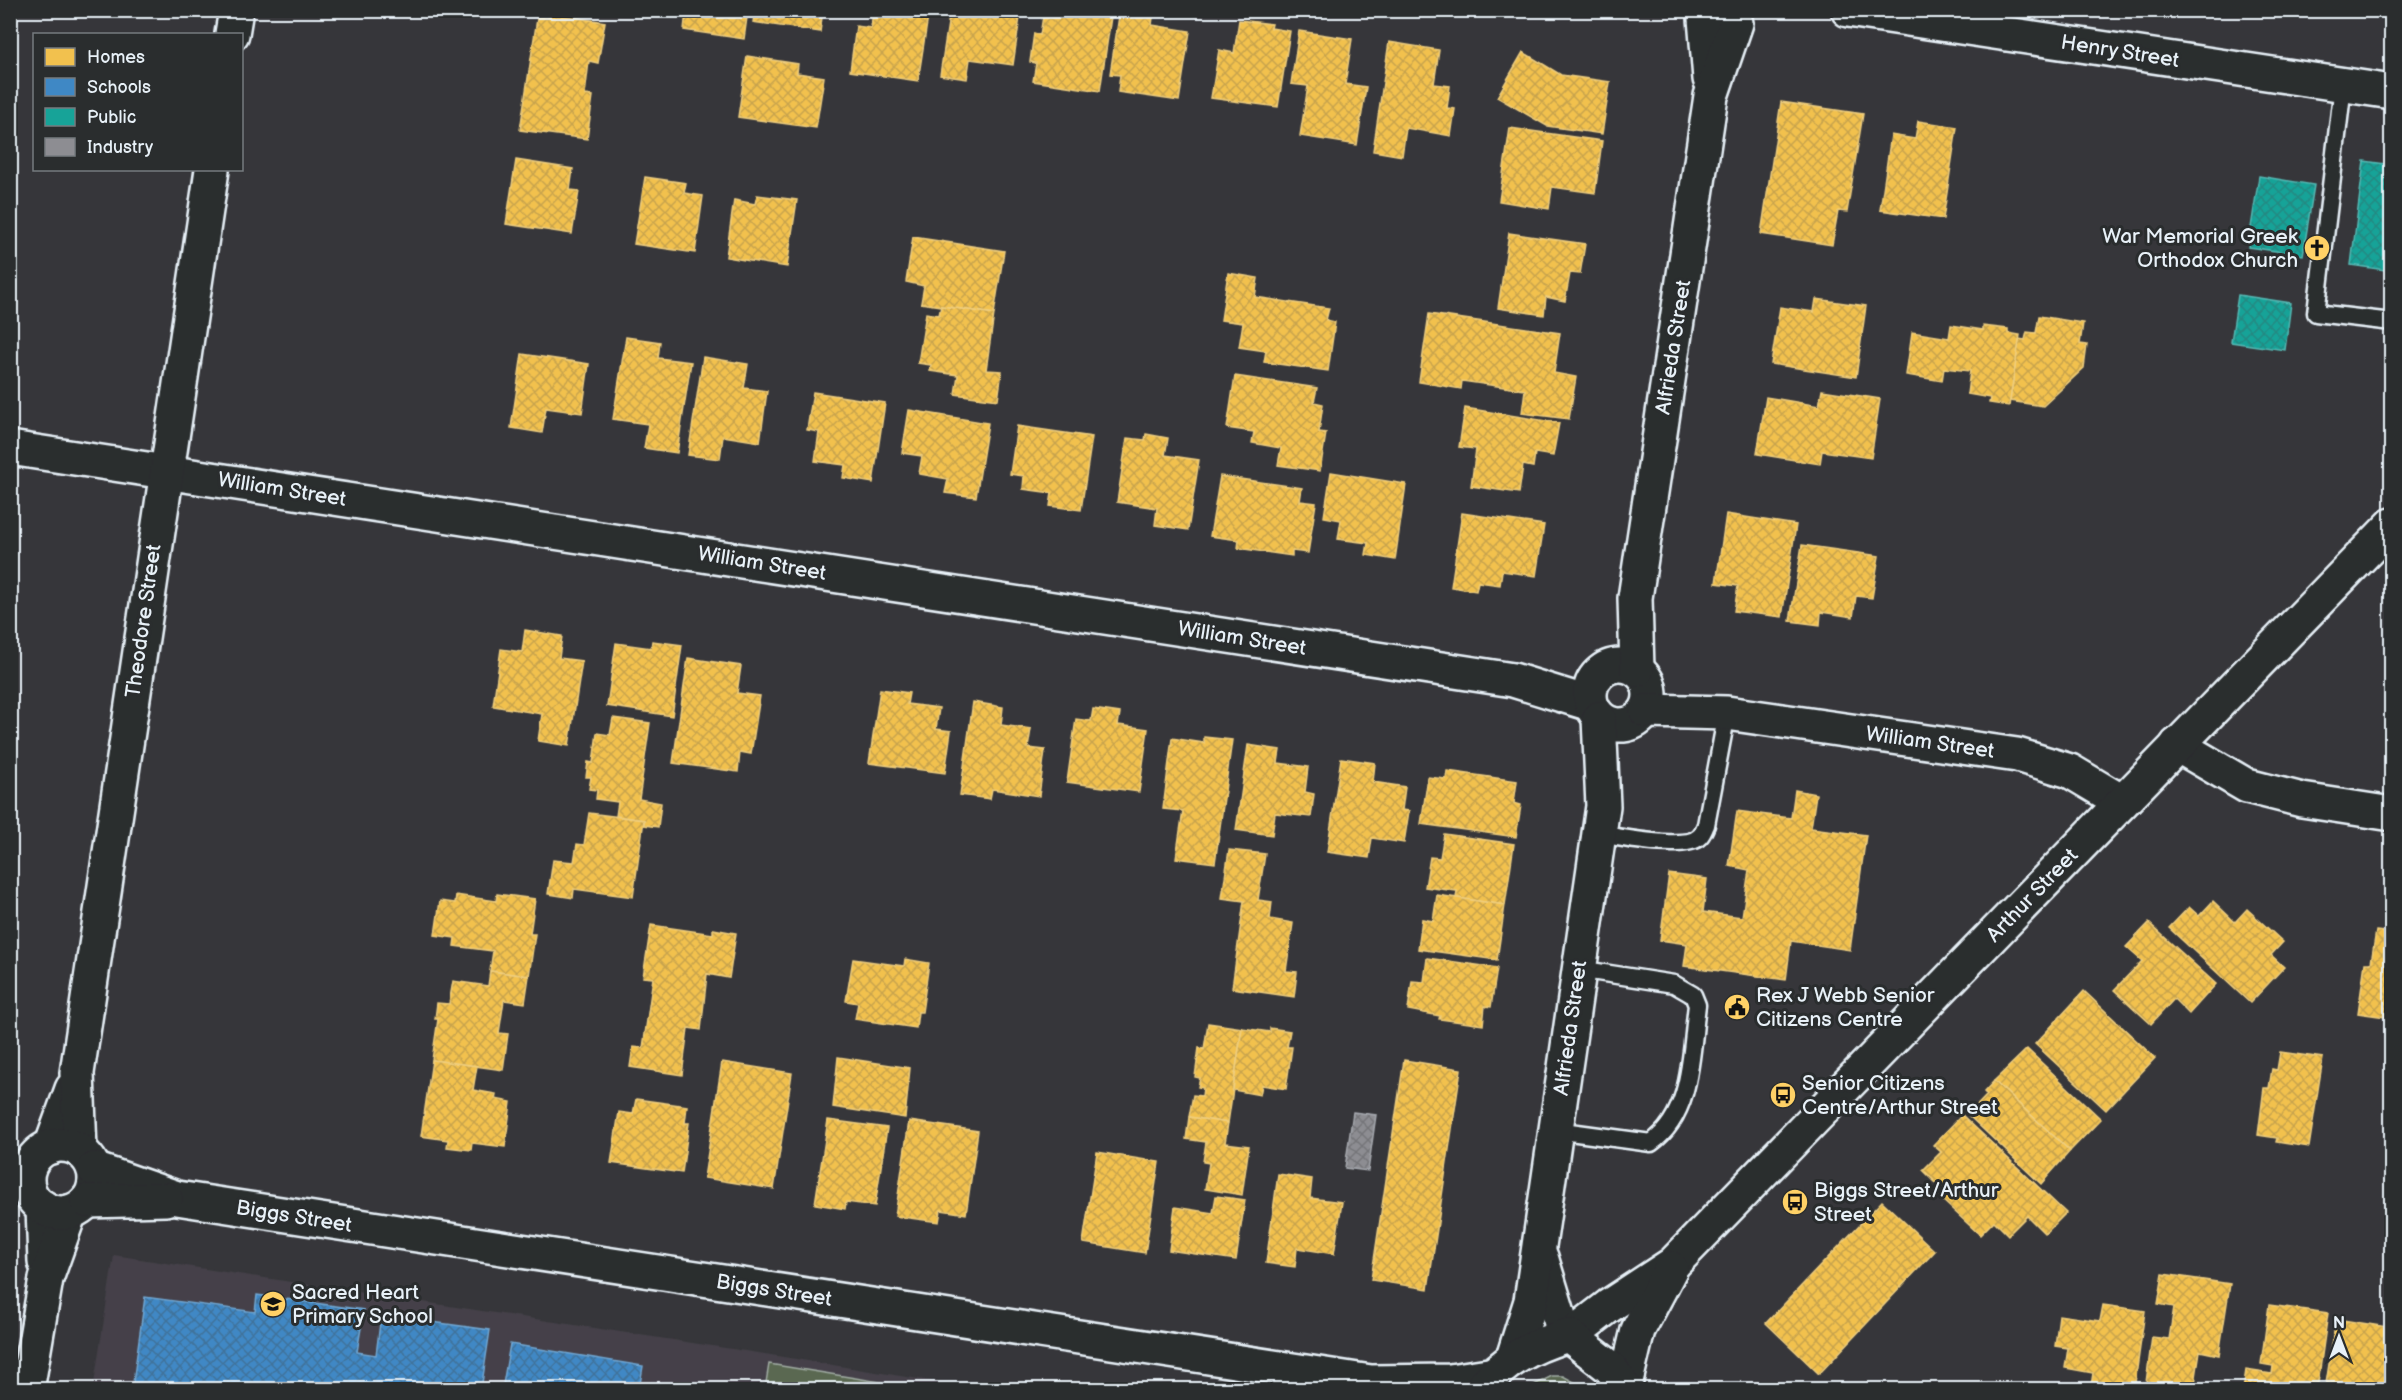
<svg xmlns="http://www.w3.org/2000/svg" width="2402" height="1400" viewBox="0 0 2402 1400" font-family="'Balsamiq Sans',sans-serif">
	<defs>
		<pattern id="homes-cross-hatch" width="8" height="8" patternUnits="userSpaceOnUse" patternTransform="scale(1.5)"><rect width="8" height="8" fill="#f2c14e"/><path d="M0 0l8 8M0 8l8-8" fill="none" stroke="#c7a34d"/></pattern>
		<pattern id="schools-cross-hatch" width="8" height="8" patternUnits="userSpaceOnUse" patternTransform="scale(1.5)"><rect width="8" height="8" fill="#3f88c5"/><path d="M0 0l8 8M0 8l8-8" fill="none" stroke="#41729a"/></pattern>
		<pattern id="public-cross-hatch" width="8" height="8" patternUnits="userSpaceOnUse" patternTransform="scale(1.5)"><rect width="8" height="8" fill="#17a398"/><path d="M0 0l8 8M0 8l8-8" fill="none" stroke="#258881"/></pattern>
		<pattern id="industry-cross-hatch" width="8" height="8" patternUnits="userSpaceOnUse" patternTransform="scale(1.5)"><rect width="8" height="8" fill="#8d8d92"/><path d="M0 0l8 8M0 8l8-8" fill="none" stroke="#747579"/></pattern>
	</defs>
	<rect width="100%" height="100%" fill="#36363a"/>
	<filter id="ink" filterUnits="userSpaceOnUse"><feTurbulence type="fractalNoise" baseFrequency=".0167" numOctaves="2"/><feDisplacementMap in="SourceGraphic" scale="12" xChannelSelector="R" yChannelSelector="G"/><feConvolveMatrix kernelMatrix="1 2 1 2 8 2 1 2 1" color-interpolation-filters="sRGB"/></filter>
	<g filter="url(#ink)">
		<path fill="#444148" d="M114,1255L765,1354L981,1389L93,1390Z"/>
		<g fill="#5a6851" stroke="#a1aca4" stroke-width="1.5">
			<path d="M769,1364L923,1389H765Z"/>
			<path d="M1552,1376H1563L1587,1389H1526Z"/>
		</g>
		<g fill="url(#homes-cross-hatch)" stroke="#efcf81" stroke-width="1.5">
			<path d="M679,10H748L744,39L684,30L686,12Z"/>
			<path d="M755,10H823L820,32L753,22Z"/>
			<path d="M873,10H929L918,81L850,71L856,26L871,28Z"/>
			<path d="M950,10H1021L1013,65L970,59L967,79L940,75Z"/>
			<path d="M1044,10H1112L1100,91L1033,81L1036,63L1030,62L1034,33L1040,35Z"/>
			<path d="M1120,10H1154L1152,25L1190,31L1179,101L1118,92L1120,75L1110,74Z"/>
			<path d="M538,12L605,22L598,63L589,61L585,95L593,96L587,139L520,130Z"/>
			<path d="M1239,20L1272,24L1271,28L1290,31L1278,107L1211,98L1219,50L1234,53Z"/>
			<path d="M1299,31L1352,39L1345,84L1366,87L1357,145L1300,136L1308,86L1291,84Z"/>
			<path d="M1389,42L1439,50L1434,84L1450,86L1447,108L1455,109L1451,136L1406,128L1402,156L1373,151Z"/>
			<path d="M1523,52L1561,75L1610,82L1602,134L1547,126L1497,97Z"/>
			<path d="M747,56L798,64L797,73L824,77L816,128L738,117Z"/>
			<path d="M1781,102L1863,114L1847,212L1838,211L1832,245L1761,234Z"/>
			<path d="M1918,121L1957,127L1943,219L1880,210L1891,135L1915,139Z"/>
			<path d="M1510,128L1602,141L1595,193L1552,187L1549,209L1499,201Z"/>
			<path d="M516,160L573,169L570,190L579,191L572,234L506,224Z"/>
			<path d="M645,177L686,183L684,193L703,196L695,253L634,244Z"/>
			<path d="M757,195L797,200L787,267L726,257L734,200L755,204Z"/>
			<path d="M1509,233L1585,244L1580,274L1570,273L1565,301L1546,297L1544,315L1498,308Z"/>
			<path d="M913,237L1004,251L994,314L921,303L924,286L906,282Z"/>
			<path d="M1228,273L1258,278L1255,297L1329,308L1326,320L1335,322L1328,371L1264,362L1266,351L1239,347L1243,323L1221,320Z"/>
			<path d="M1816,299L1866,306L1856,377L1771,364L1780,307L1814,312Z"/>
			<path d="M941,306L994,314L986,370L1002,371L998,400L955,394L958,375L930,371L931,365L918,363L926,313L939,315Z"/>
			<path d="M1429,314L1560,333L1554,373L1576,377L1569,419L1522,413L1525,390L1462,381L1461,389L1419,382Z"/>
			<path d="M2039,316L2083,323L2080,344L2087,345L2084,368L2043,406L2010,401L2019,339L2025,340L2027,332L2036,333Z"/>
			<path d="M1951,325L1983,330V326L2008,329V333L2020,335L2009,406L1989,403L1990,398L1967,394L1970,371L1944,368L1942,381L1906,375L1912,332L1949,338Z"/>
			<path d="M626,337L660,342L658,358L691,362L677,453L644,448L648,424L613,419Z"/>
			<path d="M522,354L589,364L582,413L546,408L542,433L511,428Z"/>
			<path d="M703,357L748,364L744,388L767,391L760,442L723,436L720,459L688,455Z"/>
			<path d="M1235,376L1317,388L1314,402L1323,404L1319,432L1326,433L1320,471L1278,465L1281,448L1252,443L1254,432L1227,428Z"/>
			<path d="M1822,390L1880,399L1871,458L1822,451L1820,464L1757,454L1766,397L1819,406Z"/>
			<path d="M813,392L885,403L873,483L843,478L845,465L815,461L819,432L807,430Z"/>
			<path d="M1465,408L1559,423L1553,456L1535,453L1533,467L1523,465L1519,493L1471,486L1476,449L1459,447Z"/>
			<path d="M909,410L988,423L976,497L945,493L948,479L919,474L922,456L902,453Z"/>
			<path d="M1017,426L1092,437L1081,510L1050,506L1052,493L1023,489L1024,476L1010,474Z"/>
			<path d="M1146,434L1168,438L1165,455L1199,460L1188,530L1155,525L1157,508L1117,502L1127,438L1145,440Z"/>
			<path d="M1331,472L1406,484L1395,560L1366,555L1368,543L1338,539L1341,520L1324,517Z"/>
			<path d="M1220,476L1302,488L1300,501L1316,503L1308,553L1292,551V556L1238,548L1239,540L1210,536Z"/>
			<path d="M1462,513L1544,525L1536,576L1502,571L1500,585L1478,582L1476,591L1451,587Z"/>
			<path d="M1726,514L1796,525L1782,617L1734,611L1738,586L1716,583Z"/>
			<path d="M1802,545L1879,556L1872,598L1856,596L1853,617L1821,612L1820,625L1790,621Z"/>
			<path d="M525,630L562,636L559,658L582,661L569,746L538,741L542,714L493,706L501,649L522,652Z"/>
			<path d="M652,641L682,645L672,716L607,706L616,643L651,648Z"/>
			<path d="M688,658L741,666L737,693L760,696L751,754L740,752L738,772L673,763Z"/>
			<path d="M880,689L909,693L907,704L939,708L936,729L951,731L945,773L869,763Z"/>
			<path d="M973,702L1003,707L1001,725L1031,729L1028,748L1045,750L1039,796L992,789L990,799L960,795Z"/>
			<path d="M1093,709L1120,713L1118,725L1148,729L1139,792L1067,782L1076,719L1091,721Z"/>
			<path d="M613,718L650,723L639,799L661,803L658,827L644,825V820L616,816L618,802L596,799L597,790L589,789L591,777H586L588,762L593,763L597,733L610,735Z"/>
			<path d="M1204,737L1232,740L1215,863L1176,858L1183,811L1163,809L1172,738L1204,743Z"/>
			<path d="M1248,745L1280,750L1278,763L1308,767L1305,792L1314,794L1311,817L1275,813L1272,835L1236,830Z"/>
			<path d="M1341,758L1375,763L1373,782L1405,787L1402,810L1409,811L1404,843L1372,838L1369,858L1327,852Z"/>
			<path d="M1447,771L1517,781L1514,803L1521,805L1516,837L1421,824L1428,777L1446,779Z"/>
			<path d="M1795,790L1816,794L1811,828L1866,835L1850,950L1791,941L1786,980L1684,966L1687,944L1660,940L1669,874L1707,879L1703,912L1742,917L1749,870L1729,866L1737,811L1791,818Z"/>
			<path d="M589,813L644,820L633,897L574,889L573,898L548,894L553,860L574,862L577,844L584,845Z"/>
			<path d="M1444,834L1514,844L1505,905L1456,898L1457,891L1425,887L1430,857L1440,858Z"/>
			<path d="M1229,850L1265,854L1258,900L1272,902L1270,919L1293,923L1286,971L1297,972L1294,997L1232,988L1244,901L1222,898Z"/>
			<path d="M497,894L535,899L530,934H535L529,976L490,971L493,951L454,946L455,938L435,935L440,901L455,903L456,895L496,901Z"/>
			<path d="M1437,895L1505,905L1497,960L1418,949L1422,919L1433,921Z"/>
			<path d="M2213,901L2235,922L2247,909L2283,942L2271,955L2284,967L2250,1003L2169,928L2189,907L2199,916Z"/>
			<path d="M2149,923L2216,984L2189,1014L2174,999L2151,1024L2114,990L2142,961L2126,947Z"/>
			<path d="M651,925L713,934V929L736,933L729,978L707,974L701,1030L688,1028L682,1075L630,1067L633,1047L643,1048L653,978L643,977Z"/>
			<path d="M2376,931L2392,933V1018L2358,1013L2365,963H2371Z"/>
			<path d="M1427,958L1497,968L1491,1007L1485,1006L1483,1025L1439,1019L1440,1016L1408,1010L1412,981L1424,982Z"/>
			<path d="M853,959L904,966L905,959L929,963L922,1012H918L916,1028L855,1019L858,1003L846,1001Z"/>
			<path d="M490,971L529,976L525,1003L504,1000L499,1033L508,1034L503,1070L432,1060L438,1019H435L437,1003L449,1004L453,981L488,986Z"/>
			<path d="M2084,991L2155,1058L2106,1110L2035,1044Z"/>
			<path d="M1208,1023L1242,1028L1228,1123L1189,1117L1193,1095L1202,1096L1203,1088L1198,1087L1200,1078L1195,1077L1199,1048L1204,1049Z"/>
			<path d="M1242,1028L1270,1032V1028L1290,1031L1287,1047H1292L1286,1089L1262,1085L1260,1095L1233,1090Z"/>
			<path d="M2027,1049L2101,1119L2070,1151L1994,1081Z"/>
			<path d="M2280,1052L2323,1058L2309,1147L2276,1142L2277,1138L2258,1135L2264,1088H2269L2272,1069L2277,1070Z"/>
			<path d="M838,1057L910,1068L905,1118L833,1107Z"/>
			<path d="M432,1060L477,1066L473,1090L496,1094L495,1099L511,1102L505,1147L472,1143L471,1150L447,1147L448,1140L421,1136Z"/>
			<path d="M1404,1060L1461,1069L1428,1289L1371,1280Z"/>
			<path d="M722,1062L792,1073L774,1189L704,1178Z"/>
			<path d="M1994,1081L2070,1151L2041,1184L1968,1115L1987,1095L1984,1092Z"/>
			<path d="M636,1099L687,1106L685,1123H689L682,1173L611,1163L619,1112L633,1114Z"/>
			<path d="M1962,1115L2066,1213L2045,1234L2027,1216L2008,1235L1994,1221L1980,1235L1939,1197L1944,1191L1923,1170L1941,1152L1933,1145Z"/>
			<path d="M1189,1117L1228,1123L1225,1143L1249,1146L1242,1195L1205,1189L1209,1163L1203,1162L1206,1142L1186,1139Z"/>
			<path d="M828,1120L887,1128L875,1206L846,1202L845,1209L815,1204Z"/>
			<path d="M909,1121L978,1131L966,1214L941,1210L939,1222L895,1216Z"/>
			<path d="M1097,1152L1159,1162L1145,1253L1083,1243Z"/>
			<path d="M1278,1174L1312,1179L1310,1198L1342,1202L1334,1254L1297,1248L1295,1267L1266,1263Z"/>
			<path d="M1216,1196L1245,1200L1236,1260L1169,1250L1175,1207L1213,1213Z"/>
			<path d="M1882,1201L1935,1251L1819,1374L1766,1323Z"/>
			<path d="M2163,1274L2230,1284L2219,1355L2200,1351L2194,1390H2145L2152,1337L2169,1339L2174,1307L2158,1304Z"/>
			<path d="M2103,1305L2145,1311L2134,1390L2091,1386L2093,1373L2065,1368L2068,1348L2055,1346L2059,1315L2100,1321Z"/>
			<path d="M2269,1305L2328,1313L2317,1390H2243L2246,1370L2272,1374L2273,1366L2261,1364Z"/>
			<path d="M2336,1319L2388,1327L2387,1332H2392V1390H2325Z"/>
		</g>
		<g fill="url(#schools-cross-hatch)" stroke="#72a8d4" stroke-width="1.5">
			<path d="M257,1295L364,1310L357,1352L376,1355L381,1315L490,1330L481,1390H132L145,1297L255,1312Z"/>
			<path d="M510,1344L643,1366L639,1390H502Z"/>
		</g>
		<g fill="url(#public-cross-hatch)" stroke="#56bab5" stroke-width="1.5">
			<path d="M2364,161L2392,165V271L2351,265Z"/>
			<path d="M2259,176L2314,185L2303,255L2248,247Z"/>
			<path d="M2238,295L2291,303L2285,350L2231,342Z"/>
		</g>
		<path fill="url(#industry-cross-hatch)" stroke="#a8abb1" stroke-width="1.5" d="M1353,1112L1376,1115L1368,1171L1345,1168Z"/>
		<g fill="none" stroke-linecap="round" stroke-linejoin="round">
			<defs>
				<g id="lane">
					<path d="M2343,85L2316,313L2392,322"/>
					<path d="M1599,834C1619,837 1685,851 1699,837C1702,835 1704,829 1706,825L1727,713"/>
					<path d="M1555,1130L1651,1143C1693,1114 1691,1050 1697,1005L1693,995L1674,984L1578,969"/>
				</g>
				<g id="street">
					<path d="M1848,10L2392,92"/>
					<path d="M1705,18L1710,79"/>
					<path d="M232,34L236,10"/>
					<path d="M10,448L1513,680L1591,704"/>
					<circle cx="1620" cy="695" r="30"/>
					<path d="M1637,670L1635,598L1711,96L1736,23"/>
					<path d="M1646,711L1727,713L2017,755L2070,771L2122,802"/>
					<path d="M2177,745L2247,786L2302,800L2392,814"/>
					<path d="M51,1147L72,1089"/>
					<path d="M80,1151L77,1073L212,170"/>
					<path d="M43,1207L45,1262"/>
					<path d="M1541,1257L1565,1336"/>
					<path d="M1513,1358L1531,1301L1603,806L1599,718"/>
					<path d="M27,1390L46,1279L70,1212"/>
				</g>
				<g id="secondary">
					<circle cx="61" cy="1179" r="34"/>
					<path d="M94,1169L177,1198L1371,1382L1450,1381L1495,1374"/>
					<path d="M87,1201L166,1199"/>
					<path d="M1570,1336L1609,1306L1673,1264L2392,525"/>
					<path d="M1625,1385L1638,1330L1671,1268"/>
					<path d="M1480,1390C1502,1361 1532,1346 1565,1336H1570L1611,1368L1626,1390"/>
				</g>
			</defs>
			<use href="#lane" stroke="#e8f1f8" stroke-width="21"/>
			<use href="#street" stroke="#e8f1f8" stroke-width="38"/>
			<use href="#secondary" stroke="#e8f1f8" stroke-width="38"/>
			<use href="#lane" stroke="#2a2d2e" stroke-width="16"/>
			<use href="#street" stroke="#2a2d2e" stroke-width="33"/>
			<use href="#secondary" stroke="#2a2d2e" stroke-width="33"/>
		</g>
	</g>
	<defs>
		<symbol id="church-disc" viewBox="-11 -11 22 22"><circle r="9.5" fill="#ffd166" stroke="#2a2d2e"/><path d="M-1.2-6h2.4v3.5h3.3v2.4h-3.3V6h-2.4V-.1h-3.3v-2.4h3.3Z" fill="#111"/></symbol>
		<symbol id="civic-disc" viewBox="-11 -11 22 22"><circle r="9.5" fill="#ffd166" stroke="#2a2d2e"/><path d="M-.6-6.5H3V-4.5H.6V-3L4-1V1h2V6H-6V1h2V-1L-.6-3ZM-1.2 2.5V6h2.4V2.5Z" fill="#111"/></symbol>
		<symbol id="bus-disc" viewBox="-11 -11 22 22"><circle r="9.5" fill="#ffd166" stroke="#2a2d2e"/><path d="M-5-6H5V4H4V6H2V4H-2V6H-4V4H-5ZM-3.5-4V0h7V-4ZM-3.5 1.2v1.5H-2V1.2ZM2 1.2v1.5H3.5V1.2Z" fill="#111"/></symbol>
		<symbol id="school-disc" viewBox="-11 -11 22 22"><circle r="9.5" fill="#ffd166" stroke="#2a2d2e"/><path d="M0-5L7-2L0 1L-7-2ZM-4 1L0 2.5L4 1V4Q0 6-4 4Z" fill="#111"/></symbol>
	</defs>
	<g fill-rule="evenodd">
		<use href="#church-disc" x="2302" y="233" width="30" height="30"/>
		<use href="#civic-disc" x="1722" y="992" width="30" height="30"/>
		<use href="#bus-disc" x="1768" y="1080" width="30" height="30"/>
		<use href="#bus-disc" x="1780" y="1187" width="30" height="30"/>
		<use href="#school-disc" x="258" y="1289" width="30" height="30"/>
	</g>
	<g text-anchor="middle" stroke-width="6" stroke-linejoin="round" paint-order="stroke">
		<g font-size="21" fill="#e8f1f8" stroke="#2a2d2e">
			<text transform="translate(2120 51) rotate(9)" y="7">Henry Street</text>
			<text transform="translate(1673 347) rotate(-81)" y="7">Alfrieda Street</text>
			<text transform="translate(282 489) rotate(9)" y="7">William Street</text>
			<text transform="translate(762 563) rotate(9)" y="7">William Street</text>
			<text transform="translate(143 621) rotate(-82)" y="7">Theodore Street</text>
			<text transform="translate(1242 638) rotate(9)" y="7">William Street</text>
			<text transform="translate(1930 742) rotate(8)" y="7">William Street</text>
			<text transform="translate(2032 895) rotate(-46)" y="7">Arthur Street</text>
			<text transform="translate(1570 1028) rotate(-82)" y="7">Alfrieda Street</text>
			<text transform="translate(294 1216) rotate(9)" y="7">Biggs Street</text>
			<text transform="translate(774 1290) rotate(9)" y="7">Biggs Street</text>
		</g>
		<g font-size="21" fill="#e8f1f8" stroke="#2a2d2e" text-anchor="start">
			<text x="2298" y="243" text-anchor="end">War Memorial Greek<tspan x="2298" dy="24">Orthodox Church</tspan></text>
			<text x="1756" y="1002">Rex J Webb Senior<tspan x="1756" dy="24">Citizens Centre</tspan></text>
			<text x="1802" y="1090">Senior Citizens<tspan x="1802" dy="24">Centre/Arthur Street</tspan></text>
			<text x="1814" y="1197">Biggs Street/Arthur<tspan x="1814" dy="24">Street</tspan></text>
			<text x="292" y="1299">Sacred Heart<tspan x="292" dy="24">Primary School</tspan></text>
		</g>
	</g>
	<rect width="2402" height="1400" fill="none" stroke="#2a2d2e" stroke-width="36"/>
	<rect x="18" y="18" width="2366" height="1364" fill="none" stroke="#e8f1f8" stroke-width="2" filter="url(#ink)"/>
	<rect x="33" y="33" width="210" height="138" fill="#2a2d2e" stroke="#767b7f" stroke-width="1.5"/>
	<rect x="45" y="48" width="30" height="18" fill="#f2c14e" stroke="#767b7f" stroke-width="1.5"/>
	<text x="87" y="63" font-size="18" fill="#e8f1f8">Homes</text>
	<rect x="45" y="78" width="30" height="18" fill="#3f88c5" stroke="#767b7f" stroke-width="1.5"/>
	<text x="87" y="93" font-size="18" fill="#e8f1f8">Schools</text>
	<rect x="45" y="108" width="30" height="18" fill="#17a398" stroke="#767b7f" stroke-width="1.5"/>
	<text x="87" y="123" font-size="18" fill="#e8f1f8">Public</text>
	<rect x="45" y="138" width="30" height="18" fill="#8d8d92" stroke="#767b7f" stroke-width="1.5"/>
	<text x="87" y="153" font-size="18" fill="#e8f1f8">Industry</text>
	<g transform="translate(2339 1337)" stroke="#2a2d2e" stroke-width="4.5" paint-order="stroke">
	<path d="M0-4.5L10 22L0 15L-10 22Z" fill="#e8f1f8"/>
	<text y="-9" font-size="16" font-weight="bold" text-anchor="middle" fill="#e8f1f8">N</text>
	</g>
</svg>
